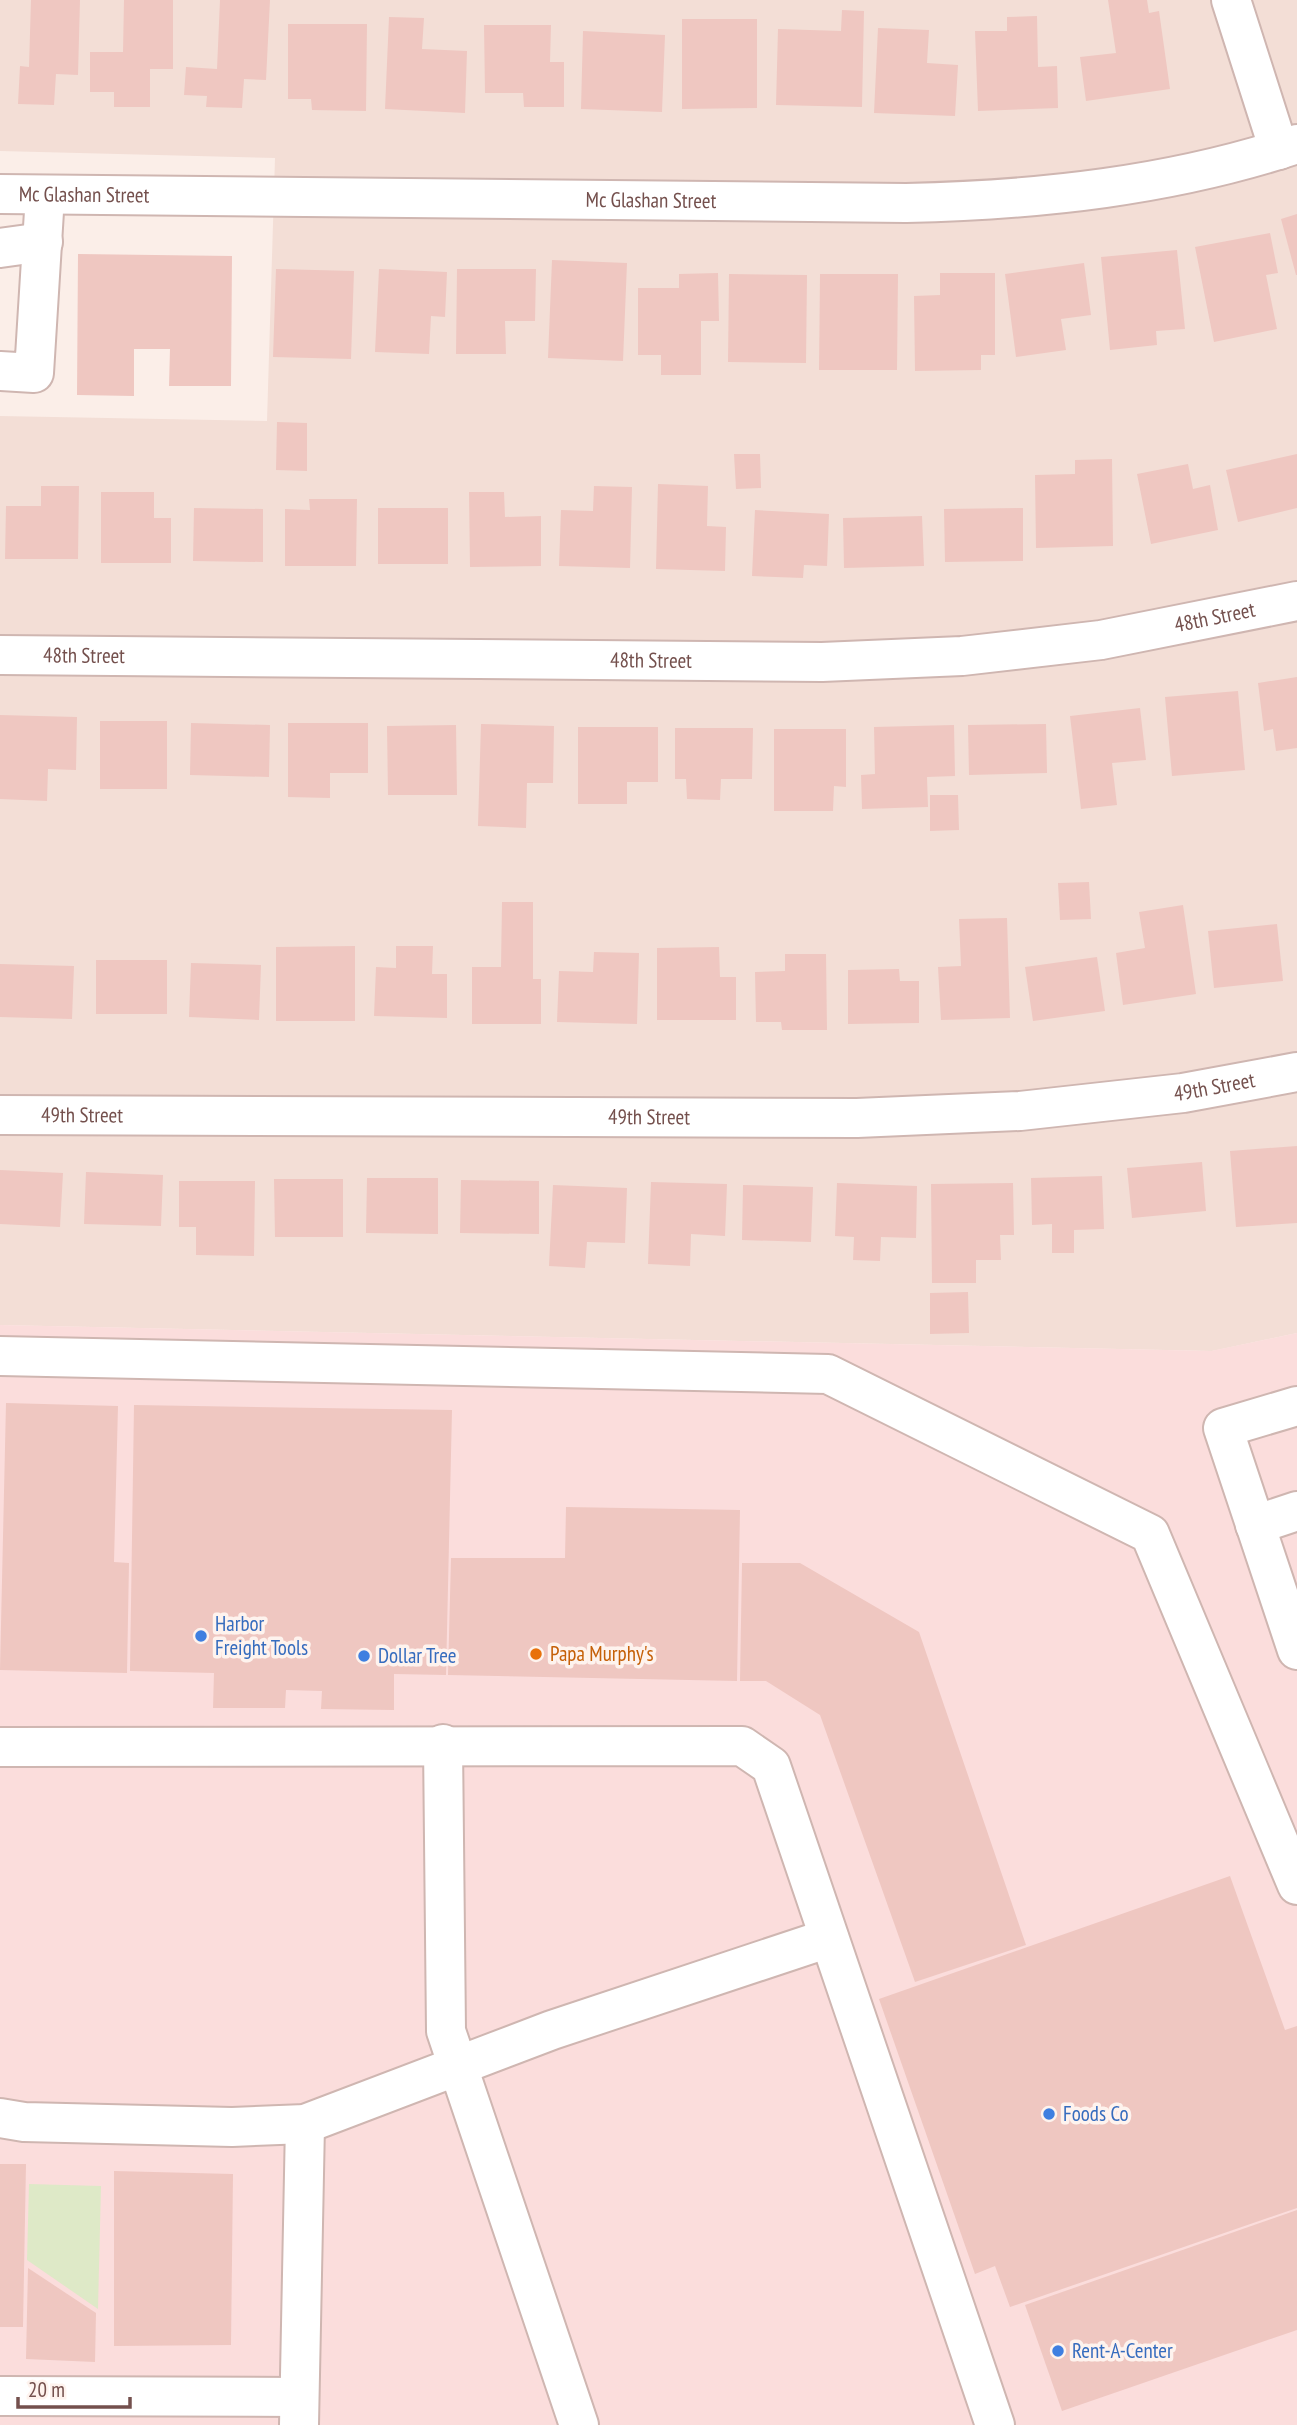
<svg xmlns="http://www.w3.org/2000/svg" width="1297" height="2425" viewBox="0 0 1297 2425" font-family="'PT Sans Narrow',sans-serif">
	<rect width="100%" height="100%" fill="#fbeee8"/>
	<path fill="#f3ded6" d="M0,0H1297V1333L1212,1351L0,1325V416L267,421L275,158L0,151Z"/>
	<path fill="#fbdddc" d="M0,1325L1211,1351L1297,1333V2425H0Z"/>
	<path fill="#dee9c7" d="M29,2184L101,2186L98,2309L27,2260Z"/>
	<g fill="#efc7c1">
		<path d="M31,0H80L78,75L56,74L54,105L18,104L20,66L29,67Z"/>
		<path d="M124,0H173V69H150V107H114V92H90V52H123Z"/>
		<path d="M220,0H270L266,80L244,79L242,108L206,107L207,96L184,95L186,67L217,69Z"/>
		<path d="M1108,0H1147L1149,13L1159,11L1170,89L1086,101L1080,57L1116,53Z"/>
		<path d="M842,10L864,11L862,107L776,105L778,29L841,31Z"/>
		<path d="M1037,16L1038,67L1057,66L1058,108L978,111L975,31H1007V17Z"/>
		<path d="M389,17L424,18L422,49L467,51L465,113L385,109Z"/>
		<path d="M682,19H757V108L682,109Z"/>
		<path d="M288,24H367L366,111L312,110L311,99H288Z"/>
		<path d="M484,25H551L550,62H564V107H524L523,93H485Z"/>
		<path d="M878,28L929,30L927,63L958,65L955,116L874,113Z"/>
		<path d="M583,31L665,35L662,112L581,109Z"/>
		<path d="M1297,214V275H1296L1281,219Z"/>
		<path d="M1270,233L1278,273L1266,275L1277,329L1214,342L1195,247Z"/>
		<path d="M1177,250L1185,329L1156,331L1157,345L1110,350L1101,257Z"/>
		<path d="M78,254L232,256L231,386H169L170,349H134V396L77,395Z"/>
		<path d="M552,260L627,263L623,361L548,358Z"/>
		<path d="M1084,263L1091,315L1061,319L1066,350L1016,357L1005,274Z"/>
		<path d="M276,269L354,271L351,359L273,357Z"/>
		<path d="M379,269L447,272L445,317L431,316L429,354L375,352Z"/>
		<path d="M457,269H536L535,321H505L506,354H456Z"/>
		<path d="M718,273L719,321H701V375H661V355H638V288H679V274Z"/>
		<path d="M940,273H995V355H981V370L915,371L914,296L940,295Z"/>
		<path d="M729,274L807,275L806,363L728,362Z"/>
		<path d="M820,274H898L897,370H819Z"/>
		<path d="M277,422L307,423V471L276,470Z"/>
		<path d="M734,454H760L761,488L736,489Z"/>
		<path d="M1297,454V508L1238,522L1226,470Z"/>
		<path d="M1112,459L1113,546L1036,548L1035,475L1075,474V460Z"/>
		<path d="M1188,464L1193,489L1210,485L1218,530L1151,544L1137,474Z"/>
		<path d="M658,484L708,486L707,526L726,527L725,571L656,569Z"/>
		<path d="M41,486H79L78,559H5L6,506H41Z"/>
		<path d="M594,486L632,487L630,568L559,566L561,510L593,511Z"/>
		<path d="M101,492H154V518H171V563H101Z"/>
		<path d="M469,492H504L505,517L541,516V566L470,567Z"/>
		<path d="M309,499H357L356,566H285V509L310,510Z"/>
		<path d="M194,508L263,509V562L193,561Z"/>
		<rect x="378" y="508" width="70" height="56"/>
		<path d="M1023,508V561L945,562L944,509Z"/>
		<path d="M755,510L829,514L827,566L804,565L803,578L752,576Z"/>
		<path d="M922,516L924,566L844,568L843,518Z"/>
		<path d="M1297,677V748L1276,751L1273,729L1264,731L1258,683Z"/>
		<path d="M1238,691L1245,770L1172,776L1165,697Z"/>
		<path d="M1140,708L1146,760L1112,763L1117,805L1081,809L1070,716Z"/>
		<path d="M0,715L77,717L76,770L48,769L47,801L0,799Z"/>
		<rect x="100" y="721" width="67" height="68"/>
		<path d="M191,723L270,725L269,777L190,775Z"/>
		<path d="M288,723H368V773H330V798L288,797Z"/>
		<path d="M481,724L554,726L553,783H527L526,828L478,826Z"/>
		<path d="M1046,724L1047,773L969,775L968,725Z"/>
		<path d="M456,725L457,795H388L387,726Z"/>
		<path d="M954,725L955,776L927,777L928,807L862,809L861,775L875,774L874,727Z"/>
		<path d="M578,727H658V782H627V804H578Z"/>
		<path d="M675,728H753L752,779H721L720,800L687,799L686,779H675Z"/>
		<path d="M774,729H846V787L834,786L833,811H774Z"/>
		<path d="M930,795H958L959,830L930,831Z"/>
		<path d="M1089,882L1091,919L1060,920L1058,883Z"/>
		<path d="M502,902H533V979H541V1024H472V967H501Z"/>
		<path d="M1183,905L1196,994L1123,1005L1116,953L1145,948L1139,912Z"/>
		<path d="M1007,918L1010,1018L941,1020L938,967L961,966L959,919Z"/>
		<path d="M1277,924L1283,981L1214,988L1208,931Z"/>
		<path d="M355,946V1021H276V947Z"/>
		<path d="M396,946H433L432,974H447V1018L374,1016L376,967L396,968Z"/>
		<path d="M719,947L720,977H736V1020H657V948Z"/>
		<path d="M594,952L639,953L637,1024L557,1022L559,971L593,972Z"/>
		<path d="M785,954H826L827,1030H782L781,1022H756L755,972L785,971Z"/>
		<path d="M1097,957L1105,1011L1033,1021L1025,967Z"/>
		<rect x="96" y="960" width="71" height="54"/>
		<path d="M191,963L261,965L259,1020L189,1017Z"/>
		<path d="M0,964L74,966L72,1019L0,1017Z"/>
		<path d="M899,969L900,981H919V1023L848,1024V970Z"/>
		<path d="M1297,1146V1223L1236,1227L1230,1151Z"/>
		<path d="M1202,1162L1206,1211L1132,1218L1127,1168Z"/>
		<path d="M0,1170L63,1173L60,1227L0,1224Z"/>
		<path d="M86,1172L163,1175L161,1226L84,1224Z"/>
		<path d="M1102,1176L1104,1229L1074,1230V1253H1052V1224L1032,1225L1031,1178Z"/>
		<path d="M367,1178H438V1234L366,1233Z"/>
		<path d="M274,1179H343V1237H275Z"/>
		<path d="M461,1180L539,1181V1234L460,1233Z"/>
		<path d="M179,1181H255L254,1256L196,1255V1227H179Z"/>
		<path d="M651,1182L727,1184L725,1236L691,1234L690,1266L648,1264Z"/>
		<path d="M837,1183L917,1186L916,1238L881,1237L880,1261L853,1260L854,1237L835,1236Z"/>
		<path d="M1013,1183L1014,1235H1000L1001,1260H976V1283H932L931,1184Z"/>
		<path d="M553,1185L627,1188L625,1243L587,1242L585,1268L549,1266Z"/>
		<path d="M743,1185L813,1187L811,1242L742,1240Z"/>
		<path d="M968,1292L969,1333L930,1334V1293Z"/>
		<path d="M6,1403L118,1406L114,1562L129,1563L127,1673L0,1670Z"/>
		<path d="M134,1405L452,1410L446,1675L394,1674V1710L321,1709L322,1691L286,1690L285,1708H213L214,1673L130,1671Z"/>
		<path d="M566,1507L740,1510L737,1681L448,1675L451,1558H565Z"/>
		<path d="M742,1563H800L919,1632L1026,1945L915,1982L820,1715L766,1681H740Z"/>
		<path d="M1230,1876L1285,2030L1297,2026V2208L1010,2307L995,2266L975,2274L879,1999Z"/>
		<path d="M0,2164H26L23,2327H0Z"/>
		<path d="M114,2171L233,2174L231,2345L114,2346Z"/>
		<path d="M1297,2210V2330L1062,2411L1025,2305Z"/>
		<path d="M28,2268L96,2313L95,2362L26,2359Z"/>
	</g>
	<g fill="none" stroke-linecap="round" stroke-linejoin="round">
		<defs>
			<g id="minor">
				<path d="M1231,0L1279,150"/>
				<path id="s1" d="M0,194L906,203C1039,200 1171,186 1297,144"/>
				<path d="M0,248L43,242"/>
				<path d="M0,371L34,373L45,195"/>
				<path id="s2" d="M0,655L822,662L962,656L1101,640L1297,601"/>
				<path id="s3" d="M0,1115L857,1118L1020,1111L1183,1093L1297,1072"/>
				<path d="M0,1356L828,1374L1150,1534L1297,1885"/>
				<path d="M1297,1406L1223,1428L1297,1650"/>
				<path d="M1255,1525L1297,1511"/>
				<path d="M443,1744L446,2031L579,2425"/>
				<path d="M0,1747L742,1746L771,1766L995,2425"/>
				<path d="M0,2118L24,2122L232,2127L305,2124L552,2030L829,1938"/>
				<path d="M0,2396L299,2397"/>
				<path d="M299,2425L305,2124"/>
			</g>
		</defs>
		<use href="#minor" stroke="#cfb6b1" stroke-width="42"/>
		<use href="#minor" stroke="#fff" stroke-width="38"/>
	</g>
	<g fill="#3f7fe0" stroke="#fef3ee" stroke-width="2.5">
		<circle cx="201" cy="1636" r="7"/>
		<circle cx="364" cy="1656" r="7"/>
		<circle cx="1049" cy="2114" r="7"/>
		<circle cx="1058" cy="2351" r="7"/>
	</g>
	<circle fill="#e8710a" stroke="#fef3ee" stroke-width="2.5" cx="536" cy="1654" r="7"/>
	<g text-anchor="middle" stroke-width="7" stroke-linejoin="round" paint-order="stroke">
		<g font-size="21" fill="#74504d" stroke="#fef3ee">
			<text dy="7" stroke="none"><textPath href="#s1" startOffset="84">Mc Glashan Street</textPath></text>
			<text dy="7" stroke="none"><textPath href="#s1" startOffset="651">Mc Glashan Street</textPath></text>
			<text dy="7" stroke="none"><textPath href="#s2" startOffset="1218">48th Street</textPath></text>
			<text dy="7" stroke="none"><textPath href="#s2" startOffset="84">48th Street</textPath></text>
			<text dy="7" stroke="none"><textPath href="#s2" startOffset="651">48th Street</textPath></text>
			<text dy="7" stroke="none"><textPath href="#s3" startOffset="1216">49th Street</textPath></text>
			<text dy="7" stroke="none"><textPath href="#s3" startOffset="82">49th Street</textPath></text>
			<text dy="7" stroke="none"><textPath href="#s3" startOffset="649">49th Street</textPath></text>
		</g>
		<g font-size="21" fill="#366cbe" stroke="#fef3ee" text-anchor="start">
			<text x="215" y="1631">Harbor<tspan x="215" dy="24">Freight Tools</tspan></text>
			<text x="378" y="1663">Dollar Tree</text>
			<text x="1063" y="2121">Foods Co</text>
			<text x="1072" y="2358">Rent-A-Center</text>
		</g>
		<g font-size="21" fill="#c56008" stroke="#fef3ee" text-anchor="start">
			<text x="550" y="1661">Papa Murphy's</text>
		</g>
	</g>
	<path d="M18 2397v10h112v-10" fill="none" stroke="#74504d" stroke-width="3.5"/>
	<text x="28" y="2397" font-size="21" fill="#74504d" stroke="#fef3ee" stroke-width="5" paint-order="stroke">20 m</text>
</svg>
